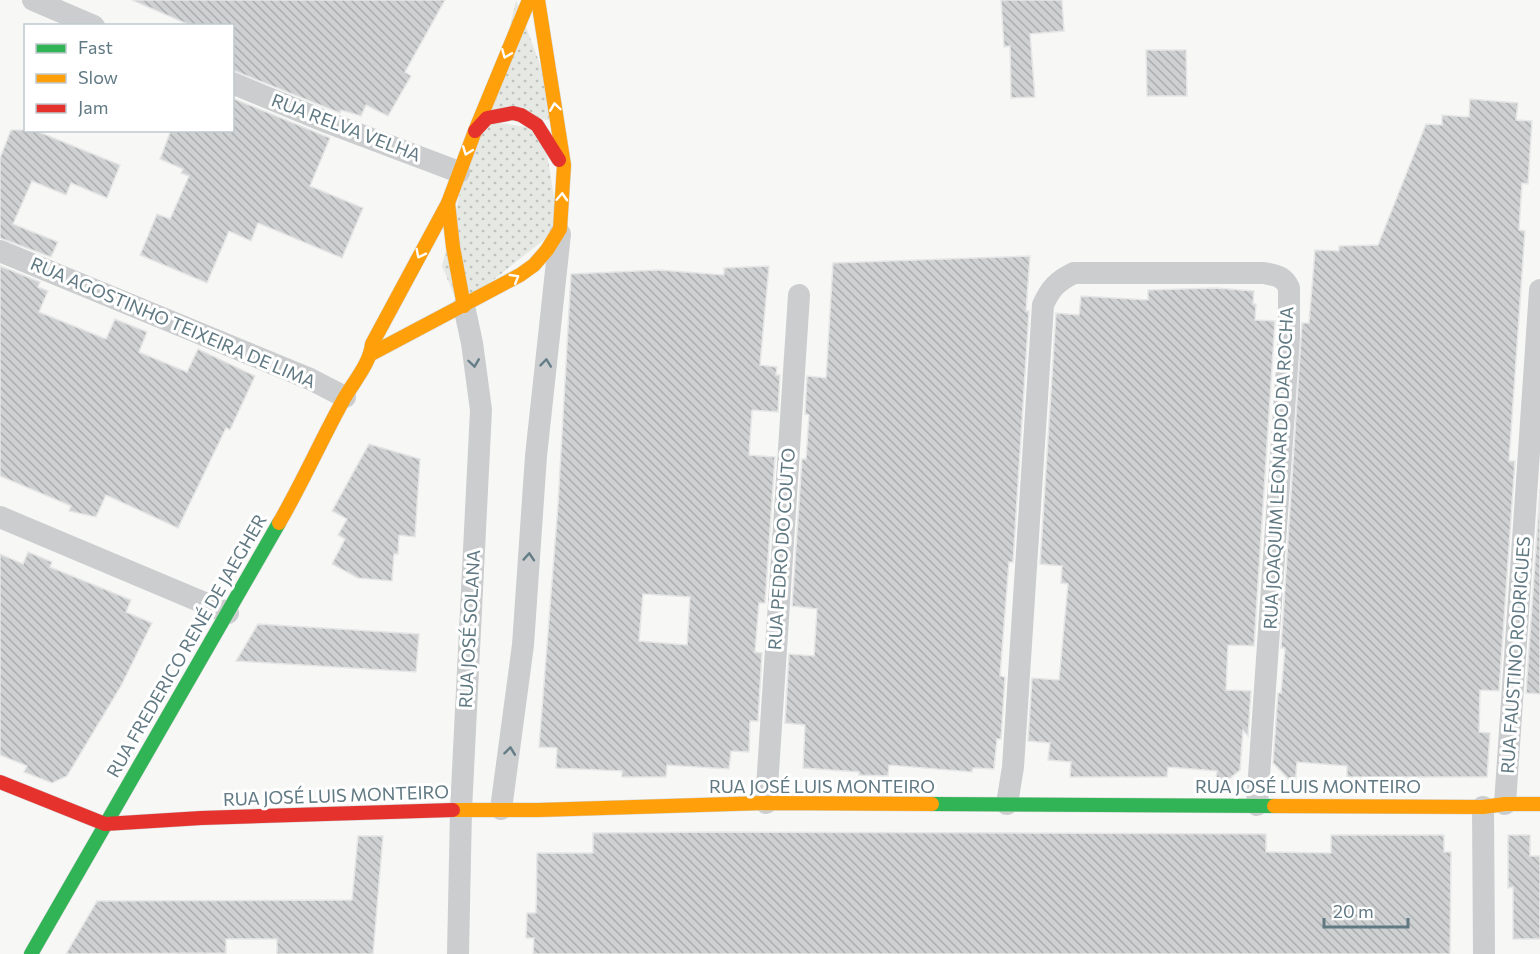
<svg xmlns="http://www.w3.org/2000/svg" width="1540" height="954" viewBox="0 0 1540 954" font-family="Commissioner,sans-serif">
	<defs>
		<pattern id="grass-dots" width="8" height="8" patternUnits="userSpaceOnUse" patternTransform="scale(1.5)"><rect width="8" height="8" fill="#e6e9e3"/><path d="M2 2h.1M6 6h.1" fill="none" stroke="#bec2bd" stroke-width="1.8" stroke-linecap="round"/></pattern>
		<pattern id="building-back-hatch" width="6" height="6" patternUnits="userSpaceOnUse" patternTransform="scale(1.5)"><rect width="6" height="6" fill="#ced0d1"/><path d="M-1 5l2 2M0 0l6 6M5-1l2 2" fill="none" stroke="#abaeaf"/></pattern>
	</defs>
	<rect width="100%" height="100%" fill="#f7f7f6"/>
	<g fill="url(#grass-dots)">
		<path d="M516,0L562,123L491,109Z"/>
		<path d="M478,120L543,129L559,228L459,307L442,266Z"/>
	</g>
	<g fill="url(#building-back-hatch)" stroke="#e6e6e6" stroke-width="1.5" fill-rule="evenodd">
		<path d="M132,0H445L405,72L411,76L388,116L366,105L361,116L341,110L340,113L232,70V26H192Z"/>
		<path d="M1001,0H1062L1064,31L1030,34L1035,97L1011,98L1010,46L1004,47Z"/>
		<path d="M1146,50H1186L1187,96H1147Z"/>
		<path d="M232,98L330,138L310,186L363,208L342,258L258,223L251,241L229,231L207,283L140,255L157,214L170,219L189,176L181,173L183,169L160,159L171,130H232Z"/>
		<path d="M1470,99L1518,103L1516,120L1532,121L1528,184L1522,183L1519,230L1525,231L1509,461H1515L1499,691L1480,690L1479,732L1490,733L1487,777H1347V766L1297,762L1295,786L1273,763L1278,693H1281L1285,648H1281L1302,323H1309L1315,250L1339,251V246L1378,245L1426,124L1442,125V115L1469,117Z"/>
		<path d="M11,130H34L120,165L107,198L71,183L66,195L32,181L13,224L58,242L51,257L0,238V158Z"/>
		<path d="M1030,256L1026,311H1029L1013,562H1009L1000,676L1005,677L1001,739H997L994,769L975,768H973L972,772L889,765L888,776L859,775V772L803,768L805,725L785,723L789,654L814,656L817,609L792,606L802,459H806L809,415L805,414L807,376L826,378L833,263Z"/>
		<path d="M0,266L40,282L38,287L48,291L39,312L106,339L115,319L147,332L139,352L187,372L198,349L255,376L230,430L226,428L178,528L106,495L96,517L69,511L71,506L0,476Z"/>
		<path d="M769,266L760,365L777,367L776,375H780L778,412L752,410L749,455L775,457L765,603H759L755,652L762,653L758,721H750L749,752L731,751L729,769L667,765L666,777H622V771L556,768L557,748L539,747L558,505L571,274L659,270L724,275V268ZM643,594L690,597L687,645L639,641Z"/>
		<path d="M1216,288L1254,291L1253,304H1256L1255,320L1275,321L1254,646L1228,645L1226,690L1251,691L1248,736L1243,730L1240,770L1218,788H1215L1217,771L1168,767L1167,777H1070L1071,762L1048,760L1050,743L1028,741L1032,678L1059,680L1068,584L1061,583L1062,566L1040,564L1056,313L1079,315L1081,296L1148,300V290Z"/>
		<path d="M369,444L420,459L415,537L399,535L398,554H394L392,581L358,578L332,564L345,539L338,535L347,519L332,511Z"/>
		<path d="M1540,489V694L1526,693Z"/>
		<path d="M28,552L52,562L50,567L131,600L126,612L152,623L121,686L67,776L52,783L24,772L27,766L0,755V554L23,564Z"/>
		<path d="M258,624L419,634L416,672L236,661Z"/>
		<path d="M721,832L1266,834V852L1331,853V835H1444V852H1451L1450,954H533L534,938H526L527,913H536L537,853H593V833Z"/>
		<path d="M1508,835H1530V856H1540V939H1513V887L1508,888Z"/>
		<path d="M358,836H383L373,954H277V939H226V953L66,954L97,901L352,900Z"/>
	</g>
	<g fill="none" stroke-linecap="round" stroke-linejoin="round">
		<defs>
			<g id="fast">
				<path d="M932,804L1274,806"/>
				<path d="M31,954L279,523"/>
			</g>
			<g id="slow">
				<path d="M448,203L453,247L464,306"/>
				<path d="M371,354L520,275L534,265L547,250L560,229L564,165L538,0"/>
				<path d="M279,523C303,482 322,438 345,397C355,380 370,363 372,344L448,203L475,131L529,0"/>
				<path d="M1274,806L1483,807L1505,804H1540"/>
				<path d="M453,810H539L766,803L932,804"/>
			</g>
			<g id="jam">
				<path d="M475,131L487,118L513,113L521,115L537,125L559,160"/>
				<path d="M0,782L105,824L201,818L453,810"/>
			</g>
		</defs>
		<use href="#fast" stroke="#d4d5d6" stroke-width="15"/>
		<use href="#slow" stroke="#d4d5d6" stroke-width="15"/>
		<use href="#jam" stroke="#d4d5d6" stroke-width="15"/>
		<g stroke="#cbcdce" stroke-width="22">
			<path d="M33,0L94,26"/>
			<path d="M232,83L329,123L459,172"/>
			<path d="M0,251L310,379L345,397"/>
			<path d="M0,517L228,613"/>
			<path d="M766,803L799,295"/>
			<path d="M1007,804L1013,767L1043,305C1050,289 1057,281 1074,273H1264C1275,275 1284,276 1289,288V338L1257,805"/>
			<path d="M1505,804L1540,290"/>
			<path d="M1483,807L1484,954"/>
			<path d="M501,809L523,645L536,456L560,234"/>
			<path d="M458,954L461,810L481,410L472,343L464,306"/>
		</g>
		<use href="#fast" stroke="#30b455" stroke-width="14"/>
		<use href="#slow" stroke="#ff9f0a" stroke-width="14"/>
		<use href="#jam" stroke="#e5322d" stroke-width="14"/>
	</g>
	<defs><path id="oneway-chevron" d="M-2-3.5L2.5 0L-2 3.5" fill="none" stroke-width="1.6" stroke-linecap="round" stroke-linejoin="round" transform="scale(1.5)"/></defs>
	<g stroke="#fff">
		<use href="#oneway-chevron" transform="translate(506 54) rotate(112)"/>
		<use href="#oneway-chevron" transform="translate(555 107) rotate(-98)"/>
		<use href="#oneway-chevron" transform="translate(467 151) rotate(111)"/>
		<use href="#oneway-chevron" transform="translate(562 197) rotate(-87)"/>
		<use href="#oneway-chevron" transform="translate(420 254) rotate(117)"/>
		<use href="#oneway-chevron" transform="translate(515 278) rotate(-31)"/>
	</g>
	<g stroke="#657d87">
		<use href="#oneway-chevron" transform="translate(474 363) rotate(82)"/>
		<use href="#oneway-chevron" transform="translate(546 363) rotate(-84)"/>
		<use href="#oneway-chevron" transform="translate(529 557) rotate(-86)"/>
		<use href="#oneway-chevron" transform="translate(510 751) rotate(-83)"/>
	</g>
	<g text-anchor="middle" stroke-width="6" stroke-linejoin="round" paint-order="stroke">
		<g font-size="18" fill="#607983" stroke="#fff">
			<text transform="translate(346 128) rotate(21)" y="6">RUA RELVA VELHA</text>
			<text transform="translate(173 323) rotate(23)" y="6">RUA AGOSTINHO TEIXEIRA DE LIMA</text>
			<text transform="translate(1279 468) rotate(-87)" y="6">RUA JOAQUIM LEONARDO DA ROCHA</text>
			<text transform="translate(782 549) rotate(-86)" y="6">RUA PEDRO DO COUTO</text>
			<text transform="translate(470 629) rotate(-87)" y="6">RUA JOSÉ SOLANA</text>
			<text transform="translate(187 646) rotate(-60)" y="6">RUA FREDERICO RENÉ DE JAEGHER</text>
			<text transform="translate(1516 655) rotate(-86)" y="6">RUA FAUSTINO RODRIGUES</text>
			<text x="822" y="793">RUA JOSÉ LUIS MONTEIRO</text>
			<text x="1308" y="793">RUA JOSÉ LUIS MONTEIRO</text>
			<text transform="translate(336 796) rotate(-2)" y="6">RUA JOSÉ LUIS MONTEIRO</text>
		</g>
	</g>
	<rect x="24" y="24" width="210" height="108" fill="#ffffff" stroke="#bfc9cd" stroke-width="1.5"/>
	<rect x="36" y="44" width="30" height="9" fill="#30b455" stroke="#bfc9cd" stroke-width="1.5"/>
	<text x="78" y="54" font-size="18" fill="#607983">Fast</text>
	<rect x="36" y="74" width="30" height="9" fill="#ff9f0a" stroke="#bfc9cd" stroke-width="1.5"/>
	<text x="78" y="84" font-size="18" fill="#607983">Slow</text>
	<rect x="36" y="104" width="30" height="9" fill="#e5322d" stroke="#bfc9cd" stroke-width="1.5"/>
	<text x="78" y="114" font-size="18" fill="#607983">Jam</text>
	<path d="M1324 918v9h84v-9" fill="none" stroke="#607983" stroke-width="3"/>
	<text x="1333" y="918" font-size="18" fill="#607983" stroke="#ffffff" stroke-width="4.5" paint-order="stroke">20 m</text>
</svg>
